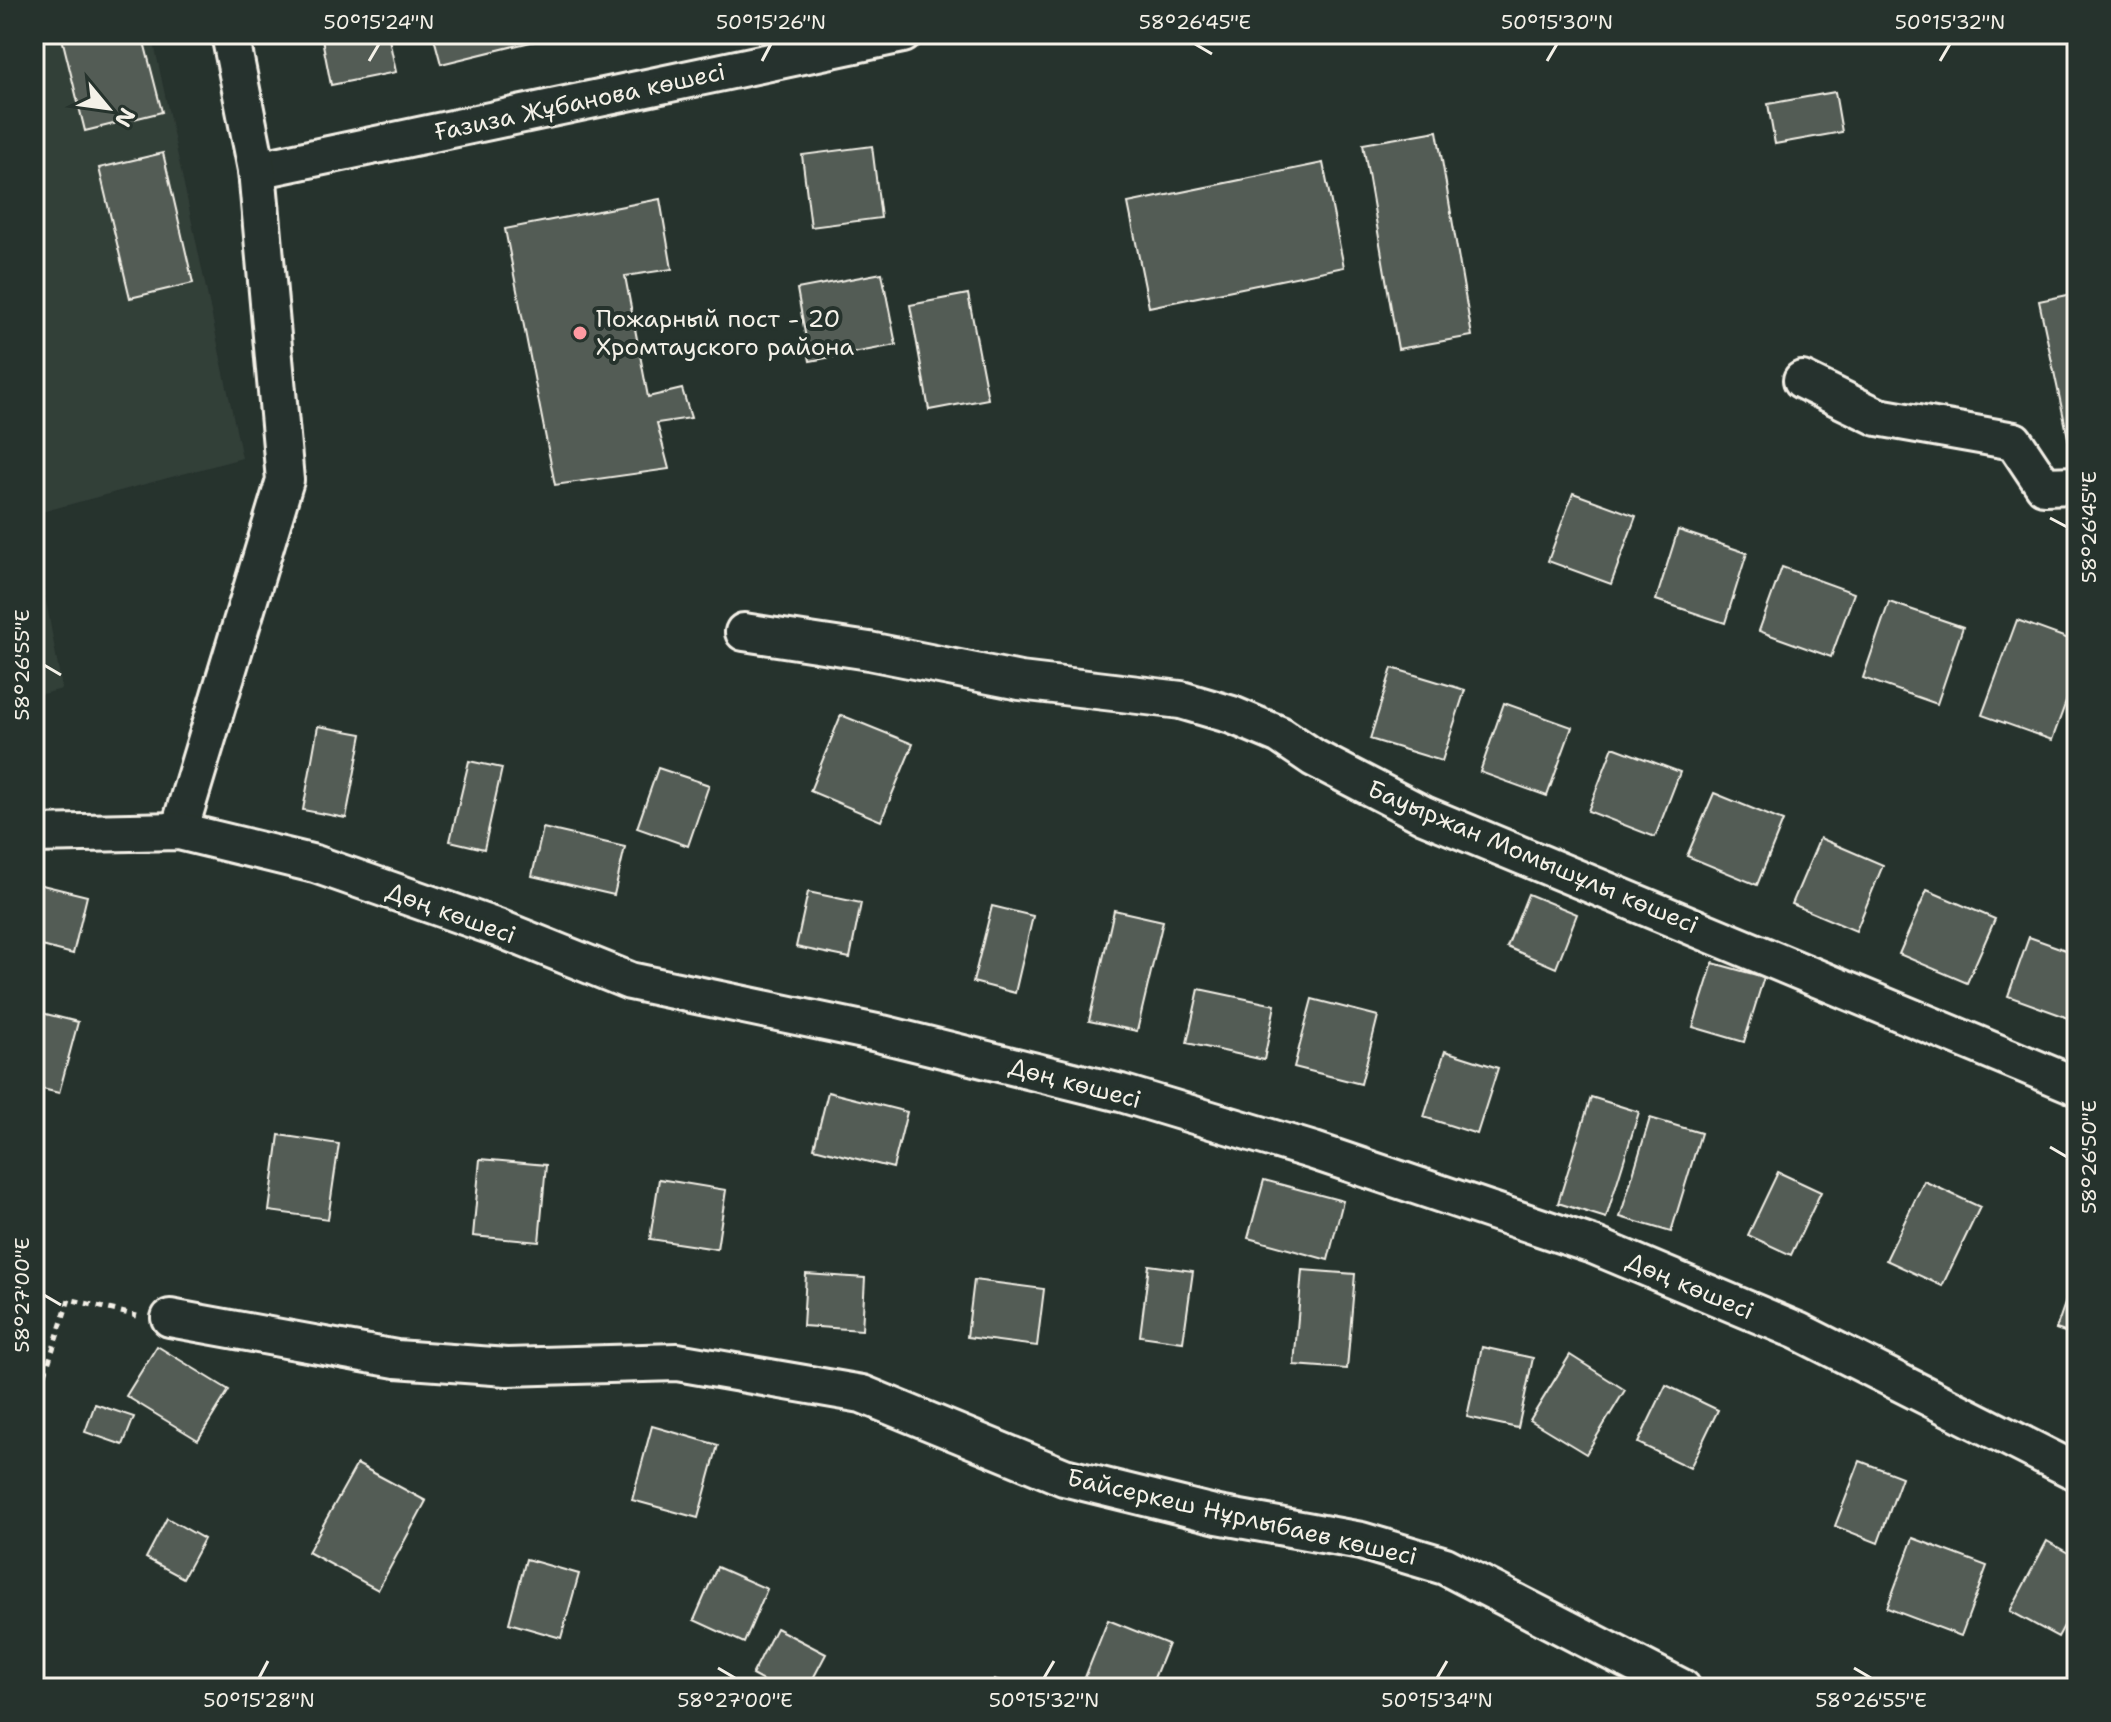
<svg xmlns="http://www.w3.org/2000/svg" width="2111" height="1722" viewBox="0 0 2111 1722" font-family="'Shantell Sans',sans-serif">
	<rect width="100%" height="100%" fill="#26332d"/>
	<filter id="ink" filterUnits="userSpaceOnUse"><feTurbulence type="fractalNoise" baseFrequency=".0125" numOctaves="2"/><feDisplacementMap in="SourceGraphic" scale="16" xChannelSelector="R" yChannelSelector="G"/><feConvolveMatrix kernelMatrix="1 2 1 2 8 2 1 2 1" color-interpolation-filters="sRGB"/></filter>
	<g filter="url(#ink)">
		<g fill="#333f39">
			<path d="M34,34H152L242,458L34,514Z"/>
			<path d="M34,534L62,689L34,696Z"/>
		</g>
		<g fill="#525c55" stroke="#f4f1e8" stroke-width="2">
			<path d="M61,34H142L162,112L85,131Z"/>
			<path d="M321,34H388L396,72L331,85Z"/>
			<path d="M433,34H537L539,40L441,64Z"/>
			<path d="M1835,92L1842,132L1775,144L1768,104Z"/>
			<path d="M1437,131L1472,336L1398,349L1363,144Z"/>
			<path d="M872,146L881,218L811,227L802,155Z"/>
			<path d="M163,153L193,283L130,298L99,168Z"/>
			<path d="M1323,163L1344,267L1149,307L1128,203Z"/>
			<path d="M660,199L672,269L625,276L648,397L682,389L691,418L657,423L669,469L555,485L505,229Z"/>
			<path d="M882,273L896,345L810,361L797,289Z"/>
			<path d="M2077,293V460L2073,461L2039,301Z"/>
			<path d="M968,294L988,399L929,410L910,305Z"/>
			<path d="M1573,493L1636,516L1611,584L1548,561Z"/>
			<path d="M1678,530L1747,553L1725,623L1656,600Z"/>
			<path d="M1782,567L1854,593L1831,657L1759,631Z"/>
			<path d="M1889,602L1963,627L1937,704L1863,678Z"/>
			<path d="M2017,620L2077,642V672L2052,740L1982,715Z"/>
			<path d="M1392,668L1465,690L1442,761L1370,739Z"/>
			<path d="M1504,703L1572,727L1547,796L1480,772Z"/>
			<path d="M841,715L913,744L881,821L810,791Z"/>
			<path d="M318,726L362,734L346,818L303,810Z"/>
			<path d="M1613,747L1680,772L1655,837L1588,811Z"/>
			<path d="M469,761L502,768L484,849L450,841Z"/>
			<path d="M658,768L709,785L688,846L637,828Z"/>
			<path d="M1714,793L1783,821L1757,885L1687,856Z"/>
			<path d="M543,828L625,847L614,895L532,876Z"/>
			<path d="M1820,838L1883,865L1856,931L1792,904Z"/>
			<path d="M34,883L87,896L73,954L34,944Z"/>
			<path d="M1927,890L1995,919L1967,983L1899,954Z"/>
			<path d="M808,892L861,903L850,958L796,947Z"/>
			<path d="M1528,894L1577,914L1556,968L1507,947Z"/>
			<path d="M992,906L1033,916L1015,993L973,982Z"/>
			<path d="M1114,910L1163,921L1137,1031L1089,1021Z"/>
			<path d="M2029,937L2077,954V1021L2008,996Z"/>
			<path d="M1713,963L1764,977L1744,1042L1693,1027Z"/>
			<path d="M1199,989L1275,1005L1264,1060L1187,1043Z"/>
			<path d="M1312,999L1378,1016L1361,1084L1294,1067Z"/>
			<path d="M34,1011L78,1022L59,1093L34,1087Z"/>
			<path d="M1445,1051L1498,1068L1477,1134L1424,1117Z"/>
			<path d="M828,1092L907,1112L893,1168L814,1148Z"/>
			<path d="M1591,1097L1639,1112L1606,1218L1558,1203Z"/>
			<path d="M1650,1118L1701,1133L1671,1232L1620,1217Z"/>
			<path d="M279,1135L339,1144L328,1219L269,1211Z"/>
			<path d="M480,1159L546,1165L539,1242L473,1236Z"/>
			<path d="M1778,1172L1821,1192L1791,1255L1748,1235Z"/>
			<path d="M659,1179L726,1190L717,1249L650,1239Z"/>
			<path d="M1264,1180L1343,1201L1328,1260L1248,1238Z"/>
			<path d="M1924,1181L1980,1207L1942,1286L1886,1260Z"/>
			<path d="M1149,1265L1193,1271L1183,1342L1140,1336Z"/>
			<path d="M1302,1270L1355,1274L1347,1369L1294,1365Z"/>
			<path d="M806,1274L865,1278L862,1330L803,1326Z"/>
			<path d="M2075,1275H2077V1336L2056,1329Z"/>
			<path d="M974,1280L1044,1289L1037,1346L967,1337Z"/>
			<path d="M157,1346L229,1390L198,1440L126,1396Z"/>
			<path d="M1482,1347L1533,1358L1518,1428L1467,1417Z"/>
			<path d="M1570,1355L1625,1390L1586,1454L1530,1420Z"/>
			<path d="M1666,1385L1718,1410L1690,1468L1638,1443Z"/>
			<path d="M95,1404L134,1417L123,1445L85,1432Z"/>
			<path d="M652,1426L718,1445L698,1518L632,1500Z"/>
			<path d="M1860,1461L1902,1477L1878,1543L1835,1526Z"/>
			<path d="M357,1464L426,1501L378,1590L308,1552Z"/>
			<path d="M167,1518L204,1539L183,1578L146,1558Z"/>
			<path d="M1913,1538L1987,1566L1961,1636L1887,1608Z"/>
			<path d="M2047,1541L2077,1558V1602L2058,1637L2010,1611Z"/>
			<path d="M526,1559L579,1574L561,1638L509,1623Z"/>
			<path d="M717,1567L767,1589L744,1643L694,1620Z"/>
			<path d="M1108,1620L1168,1644L1150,1688H1105L1084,1680Z"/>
			<path d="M776,1628L826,1654L808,1688H776L752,1675Z"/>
			<path d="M994,1679L1021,1688H991Z"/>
		</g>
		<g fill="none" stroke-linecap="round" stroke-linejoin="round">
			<defs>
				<g id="minor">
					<path d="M257,170L903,34"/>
					<path d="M1802,380L1878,417L2014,441L2044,486L2077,485"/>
					<path d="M744,632L869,651L1020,681L1181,700L1232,715L1280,735L1314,758L1424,815L2077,1086"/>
					<path d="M179,831L285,480L257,170L230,34"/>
					<path d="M34,834L179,831L315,864L498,928L630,981L882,1034L1121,1093L1314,1151L1593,1245L1798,1331L2077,1472"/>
					<path d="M170,1318L396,1359L507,1367L677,1362L862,1394L1064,1477L1218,1515L1361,1541L1445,1566L1682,1688"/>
				</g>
			</defs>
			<use href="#minor" stroke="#f4f1e8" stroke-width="42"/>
			<path stroke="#f4f1e8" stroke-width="5" stroke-dasharray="6 6" stroke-linecap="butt" d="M34,1408L69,1299L137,1316"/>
			<use href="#minor" stroke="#26332d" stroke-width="36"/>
		</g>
	</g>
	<path fill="none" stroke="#f4f1e8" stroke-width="3" d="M1195,44L1212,54M369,61L379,44M762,61L771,44M1547,61L1557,44M1940,61L1950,44M2050,518L2067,527M44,665L61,675M2050,1147L2067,1157M44,1295L61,1305M718,1668L735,1678M1854,1668L1871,1678M259,1678L268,1661M1044,1678L1054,1661M1437,1678L1447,1661"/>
	<circle fill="#ff9aa2" stroke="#26332d" stroke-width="3" cx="580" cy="333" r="8"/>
	<g text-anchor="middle" stroke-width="8" stroke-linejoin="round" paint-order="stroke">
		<g font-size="24" fill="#f4f1e8" stroke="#26332d">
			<text transform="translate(580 102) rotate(-12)" y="8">Ғазиза Жұбанова көшесі</text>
			<text transform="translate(1533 857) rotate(23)" y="8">Бауыржан Момышұлы көшесі</text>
			<text transform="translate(451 913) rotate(20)" y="8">Дөң көшесі</text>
			<text transform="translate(1075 1083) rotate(15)" y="8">Дөң көшесі</text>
			<text transform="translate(1690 1286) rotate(23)" y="8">Дөң көшесі</text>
			<text transform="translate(1242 1517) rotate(13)" y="8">Байсеркеш Нұрлыбаев көшесі</text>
		</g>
		<g font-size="24" fill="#f4f1e8" stroke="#26332d" text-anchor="start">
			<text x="596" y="327">Пожарный пост - 20<tspan x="596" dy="28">Хромтауского района</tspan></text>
		</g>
	</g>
	<rect width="2111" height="1722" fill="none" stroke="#26332d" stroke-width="88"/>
	<g transform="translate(108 108) rotate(119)" stroke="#26332d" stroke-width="6" paint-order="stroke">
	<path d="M0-6L14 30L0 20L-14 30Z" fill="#f4f1e8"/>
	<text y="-12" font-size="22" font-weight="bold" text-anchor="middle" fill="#f4f1e8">N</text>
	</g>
	<rect x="44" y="44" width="2023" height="1634" fill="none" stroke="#f4f1e8" stroke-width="3"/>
	<g font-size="20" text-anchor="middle" fill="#f4f1e8">
		<text x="379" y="29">50°15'24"N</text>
		<text x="771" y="29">50°15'26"N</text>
		<text x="1195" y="29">58°26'45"E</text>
		<text x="1557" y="29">50°15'30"N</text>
		<text x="1950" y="29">50°15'32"N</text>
		<text transform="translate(2089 527) rotate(-90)" y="7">58°26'45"E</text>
		<text transform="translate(22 665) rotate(-90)" y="7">58°26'55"E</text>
		<text transform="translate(2089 1157) rotate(-90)" y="7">58°26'50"E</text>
		<text transform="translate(22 1295) rotate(-90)" y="7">58°27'00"E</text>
		<text x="259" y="1707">50°15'28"N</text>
		<text x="735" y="1707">58°27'00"E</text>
		<text x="1044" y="1707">50°15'32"N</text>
		<text x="1437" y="1707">50°15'34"N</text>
		<text x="1871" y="1707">58°26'55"E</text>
	</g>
</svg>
